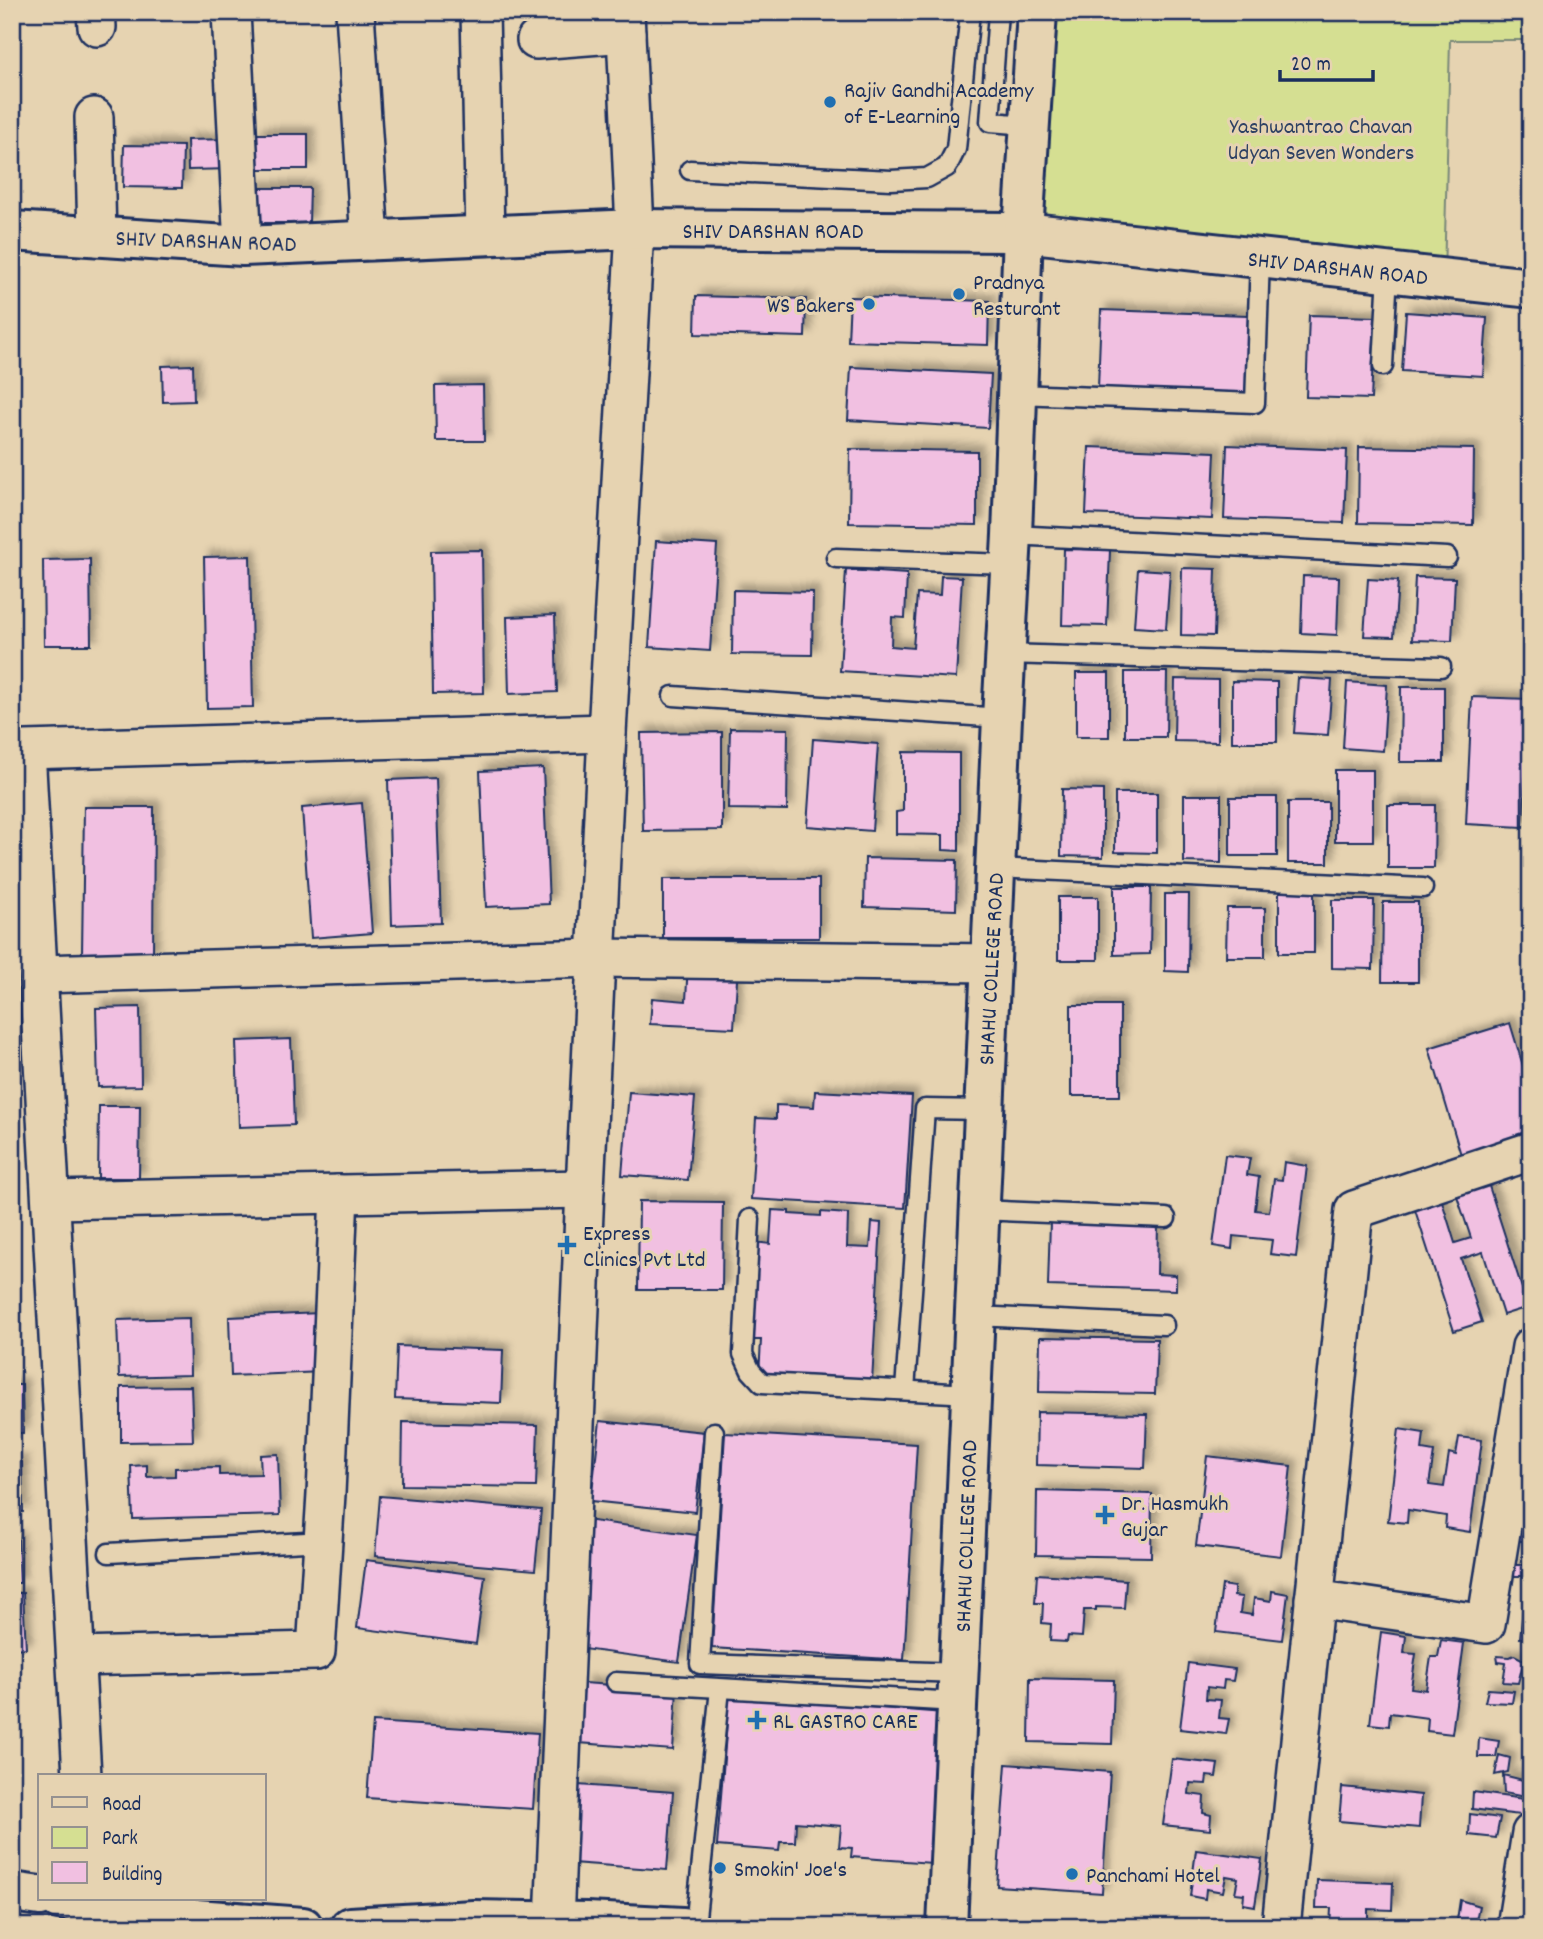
<svg xmlns="http://www.w3.org/2000/svg" width="1543" height="1939" viewBox="0 0 1543 1939" font-family="Dekko,sans-serif">
	<defs>
		<filter id="shadow"><feDropShadow dx="6" dy="-6" stdDeviation="3.5" flood-color="#0004"/></filter>
	</defs>
	<rect width="100%" height="100%" fill="#e6d3b1"/>
	<filter id="ink" filterUnits="userSpaceOnUse"><feTurbulence type="fractalNoise" baseFrequency=".0143" numOctaves="2"/><feDisplacementMap in="SourceGraphic" scale="14" xChannelSelector="R" yChannelSelector="G"/><feConvolveMatrix kernelMatrix="1 2 1 2 8 2 1 2 1" color-interpolation-filters="sRGB"/></filter>
	<g filter="url(#ink)">
		<path fill="#d5df92" stroke="#788778" stroke-width="2" d="M1039,12H1531V40H1450L1444,278L1023,232Z"/>
		<g fill="#f1c0e1" stroke="#1b2f5e" stroke-width="2" filter="url(#shadow)">
			<rect x="257" y="134" width="51" height="35"/>
			<path d="M231,139L233,169L188,170L187,140Z"/>
			<path d="M124,145L183,146L182,188L123,187Z"/>
			<path d="M253,188H310L309,223H253Z"/>
			<path d="M696,296L806,299L805,337L695,334Z"/>
			<path d="M850,297L989,301L988,345L848,341Z"/>
			<path d="M1101,310L1248,315L1246,393L1098,388Z"/>
			<path d="M1406,312L1487,318L1483,376L1402,371Z"/>
			<path d="M1309,315L1375,317L1371,399L1306,397Z"/>
			<path d="M193,365L194,401L163,402L162,366Z"/>
			<path d="M851,367L991,374L988,428L848,420Z"/>
			<path d="M483,385L484,441H436L435,386Z"/>
			<path d="M1227,445L1347,450L1344,523L1224,519Z"/>
			<path d="M1089,447L1215,452L1212,519L1086,514Z"/>
			<path d="M1359,447L1474,449L1473,525L1358,523Z"/>
			<path d="M850,449L977,451V525L849,523Z"/>
			<path d="M656,541L717,545L710,651L649,647Z"/>
			<path d="M1064,549L1110,550L1107,626L1062,625Z"/>
			<path d="M482,550L484,693L433,694L431,551Z"/>
			<path d="M250,556L253,707L207,708L204,557Z"/>
			<path d="M90,559L91,645H44L43,560Z"/>
			<path d="M1182,568L1216,569L1214,636L1181,635Z"/>
			<path d="M1138,569L1170,571L1166,629L1134,627Z"/>
			<path d="M846,570L907,574L905,618L892,617L891,646L913,648L917,594L940,595L941,576L962,577L956,678L840,671Z"/>
			<path d="M1303,576L1339,577L1337,635L1301,633Z"/>
			<path d="M1415,577L1455,578L1452,641L1412,640Z"/>
			<path d="M1368,579L1398,581L1394,637L1364,636Z"/>
			<path d="M733,590L813,592L812,655L732,654Z"/>
			<path d="M555,615L557,692L509,694L507,617Z"/>
			<path d="M1125,672H1167L1166,737H1125Z"/>
			<rect x="1076" y="673" width="33" height="64"/>
			<path d="M1298,678L1332,680L1328,735L1294,733Z"/>
			<path d="M1175,679L1218,680V742L1174,741Z"/>
			<path d="M1232,681L1277,682V742H1232Z"/>
			<path d="M1347,682L1387,685L1383,751L1343,748Z"/>
			<path d="M1401,687H1444V762H1400Z"/>
			<path d="M1472,697L1528,699L1523,827L1466,824Z"/>
			<path d="M730,728L788,729L787,810L728,809Z"/>
			<path d="M722,732V830L643,831L641,733Z"/>
			<path d="M813,739L878,744L872,831L807,826Z"/>
			<path d="M903,752L959,753V851L943,850V835L896,834V812L903,811Z"/>
			<path d="M543,768L549,904L486,907L480,771Z"/>
			<rect x="1335" y="770" width="38" height="71"/>
			<path d="M436,778L441,923L392,925L388,780Z"/>
			<path d="M1062,789L1103,790V857L1061,856Z"/>
			<path d="M1115,793H1157V853L1115,852Z"/>
			<path d="M1184,795H1221V863L1184,862Z"/>
			<rect x="1230" y="797" width="47" height="59"/>
			<rect x="1288" y="802" width="40" height="61"/>
			<path d="M362,803L372,933L311,938L302,808Z"/>
			<path d="M1388,805H1435L1434,868H1388Z"/>
			<path d="M84,807H154L153,955L82,954Z"/>
			<path d="M865,858L957,860L956,910L864,907Z"/>
			<rect x="663" y="879" width="156" height="59"/>
			<path d="M1114,887H1151L1150,954L1114,955Z"/>
			<rect x="1279" y="892" width="35" height="61"/>
			<path d="M1165,894H1189L1188,972L1165,971Z"/>
			<rect x="1058" y="897" width="40" height="63"/>
			<path d="M1332,900H1374L1373,969L1332,968Z"/>
			<path d="M1383,902H1418V982H1382Z"/>
			<path d="M1227,908H1265V957H1226Z"/>
			<path d="M688,961L738,964L734,1028L650,1024L652,998L686,1001Z"/>
			<rect x="1071" y="1005" width="49" height="91"/>
			<path d="M140,1007L141,1086L98,1087L96,1008Z"/>
			<path d="M1510,1023L1531,1092V1145L1464,1165L1429,1048Z"/>
			<path d="M291,1039L294,1125L239,1127L236,1041Z"/>
			<path d="M815,1091L912,1096L905,1208L751,1199L756,1118L776,1119V1105L814,1107Z"/>
			<path d="M629,1092L695,1097L688,1180L622,1175Z"/>
			<path d="M99,1106H140L139,1178H98Z"/>
			<path d="M1225,1155L1250,1158L1247,1175L1259,1177L1255,1210L1269,1212L1274,1179L1282,1180L1284,1162L1307,1166L1296,1257L1270,1254L1272,1240L1233,1236L1232,1249L1213,1246Z"/>
			<path d="M1488,1183L1528,1307L1503,1315L1483,1252L1461,1259L1482,1322L1454,1331L1414,1207L1441,1198L1455,1243L1471,1238L1456,1193Z"/>
			<path d="M639,1201L723,1202L722,1290H638Z"/>
			<path d="M772,1210L789,1211V1214L821,1216V1212L848,1214L847,1247L870,1248L872,1222L881,1223L872,1382L759,1376L761,1340H749L754,1242L770,1244Z"/>
			<path d="M1050,1222L1158,1224L1157,1274L1176,1275V1290L1048,1286Z"/>
			<path d="M320,1313L322,1372L231,1376L229,1317Z"/>
			<path d="M189,1318L190,1375L119,1377L117,1320Z"/>
			<path d="M1040,1337L1157,1339L1155,1394L1039,1392Z"/>
			<path d="M397,1346L503,1350L501,1403L395,1399Z"/>
			<path d="M12,1385H22L23,1433H12Z"/>
			<path d="M191,1386L193,1441L121,1442V1387Z"/>
			<path d="M1037,1412L1147,1414L1145,1468L1036,1465Z"/>
			<path d="M600,1421L704,1432L695,1512L591,1501Z"/>
			<path d="M403,1422L538,1425L536,1487L402,1485Z"/>
			<path d="M1399,1429L1424,1433L1422,1450L1434,1452L1429,1485L1444,1487L1449,1453L1456,1455L1459,1437L1482,1440L1470,1532L1445,1528L1446,1516L1408,1510L1407,1523L1388,1521Z"/>
			<path d="M725,1433L917,1444L904,1660L712,1648Z"/>
			<path d="M278,1454L280,1515L133,1519L131,1466L147,1465V1477L175,1476V1468L219,1467V1475L261,1474L260,1455Z"/>
			<path d="M1207,1456L1291,1466L1281,1556L1196,1546Z"/>
			<path d="M12,1462H22L23,1512H12Z"/>
			<path d="M1037,1491L1152,1494L1151,1557L1036,1555Z"/>
			<path d="M380,1496L541,1510L535,1570L375,1556Z"/>
			<path d="M585,1520L697,1535L679,1662L568,1647Z"/>
			<path d="M1513,1526L1531,1528V1541H1513Z"/>
			<path d="M18,1537L20,1583H12V1538Z"/>
			<path d="M366,1560L485,1576L476,1644L357,1628Z"/>
			<path d="M1512,1565H1531V1576H1513Z"/>
			<path d="M1037,1574L1126,1580L1124,1608L1096,1607V1610H1084L1082,1637L1068,1636L1067,1642L1050,1641L1051,1624L1042,1623L1043,1603H1035Z"/>
			<path d="M1222,1585L1234,1587V1596L1242,1597L1240,1613L1252,1615L1254,1598L1271,1601L1272,1591L1288,1594L1282,1640L1216,1632Z"/>
			<path d="M12,1593H23L26,1648L12,1649Z"/>
			<path d="M1523,1608L1531,1609V1638H1520Z"/>
			<path d="M1381,1632L1406,1636L1404,1653L1416,1654L1411,1688L1426,1690L1431,1657H1438L1441,1640L1464,1643L1452,1734L1427,1731L1428,1718L1390,1713L1389,1726L1370,1724Z"/>
			<path d="M1514,1655L1524,1660L1518,1683L1503,1682L1506,1663L1498,1662L1497,1656L1510,1657Z"/>
			<path d="M1188,1663L1235,1669L1233,1681L1224,1680L1223,1689L1207,1687L1206,1699L1221,1700L1219,1718L1229,1719L1226,1734L1180,1729Z"/>
			<path d="M1030,1678L1114,1680L1112,1744L1029,1742Z"/>
			<path d="M584,1683L677,1690L673,1750L579,1743Z"/>
			<path d="M1488,1689L1514,1691L1512,1703L1485,1702Z"/>
			<path d="M729,1696L944,1713L932,1863L851,1857L852,1848L839,1847L841,1826L796,1822L795,1842H780L779,1851L717,1846Z"/>
			<path d="M373,1722L538,1733L533,1809L367,1798Z"/>
			<path d="M1479,1738L1499,1741L1496,1757H1478Z"/>
			<path d="M1499,1755L1510,1758L1508,1772L1495,1775Z"/>
			<path d="M1172,1759L1218,1764L1216,1777L1207,1776L1206,1784L1190,1783L1189,1794L1204,1796L1203,1813L1211,1815L1210,1830L1163,1825Z"/>
			<path d="M1006,1764L1110,1772L1102,1893L997,1886Z"/>
			<path d="M1503,1775L1531,1782V1798L1504,1793Z"/>
			<path d="M578,1785L673,1792L667,1870L572,1863Z"/>
			<path d="M1342,1787L1421,1795L1419,1828L1339,1821Z"/>
			<path d="M1473,1792L1531,1800L1529,1816L1472,1809Z"/>
			<path d="M1470,1814L1500,1818L1496,1838L1469,1835Z"/>
			<path d="M1196,1850L1262,1859L1255,1906L1243,1904L1244,1894L1235,1893L1238,1878L1226,1876L1223,1892L1206,1889L1205,1899L1190,1896Z"/>
			<path d="M1317,1880L1393,1883L1392,1910L1368,1909V1927H1330L1331,1908H1316Z"/>
			<path d="M1460,1900L1479,1906L1475,1925L1457,1920Z"/>
		</g>
		<g fill="none" stroke-linecap="round" stroke-linejoin="round">
			<defs>
				<g id="service">
					<path d="M998,12L990,122L1030,125"/>
					<path d="M690,170L891,180L927,178L947,167L956,149L970,12"/>
					<path d="M1383,366L1388,272"/>
					<path d="M1017,394L1255,403L1260,258"/>
					<path d="M1012,535L1447,557"/>
					<path d="M836,558L1011,564"/>
					<path d="M1005,654L1441,667"/>
					<path d="M673,696L1002,718"/>
					<path d="M995,868L1423,888"/>
					<path d="M979,1210L1166,1218"/>
					<path d="M750,1219L743,1354L751,1371L762,1383L971,1394"/>
					<path d="M974,1316L1164,1325"/>
					<path d="M905,1390L925,1109L984,1110"/>
					<path d="M714,1432L700,1664L959,1673"/>
					<path d="M109,1553L323,1541"/>
					<path d="M616,1682L957,1702"/>
					<path d="M695,1927L720,1689"/>
				</g>
				<g id="minor">
					<path d="M96,12L97,27"/>
					<path d="M231,12L243,246"/>
					<path d="M355,12L370,241"/>
					<path d="M480,12L485,235"/>
					<path d="M536,40L626,33"/>
					<path d="M94,117L97,237"/>
					<path d="M39,974L597,958L991,963"/>
					<path d="M52,1200L585,1189"/>
					<path d="M1314,1599L1486,1624L1531,1347"/>
					<path d="M76,1657L316,1651L326,1494L339,1194"/>
					<path d="M82,1776L26,750L607,733"/>
					<path d="M554,1922L585,1189L607,733L635,229L625,12"/>
					<path d="M1281,1927L1354,1210L1531,1151"/>
					<path d="M1516,1927L1531,1833"/>
				</g>
				<g id="tertiary">
					<path d="M12,231L243,246L635,229L1023,232L1531,288"/>
					<path d="M947,1927L1002,718L1012,535L1023,232L1037,12"/>
				</g>
				<g id="trunk">
					<path d="M12,1892L40,1896"/>
					<path d="M59,1899L171,1917L303,1927"/>
					<path d="M350,1927L474,1920L587,1922L683,1927"/>
				</g>
			</defs>
			<use href="#service" stroke="#1b2f5e" stroke-width="23"/>
			<use href="#minor" stroke="#1b2f5e" stroke-width="42"/>
			<use href="#tertiary" stroke="#1b2f5e" stroke-width="44"/>
			<use href="#trunk" stroke="#1b2f5e" stroke-width="44"/>
			<use href="#service" stroke="#e6d3b1" stroke-width="18"/>
			<use href="#minor" stroke="#e6d3b1" stroke-width="37"/>
			<use href="#tertiary" stroke="#e6d3b1" stroke-width="38"/>
			<use href="#trunk" stroke="#e6d3b1" stroke-width="38"/>
		</g>
	</g>
	<g fill="#1f6fb2" stroke="#e6d3b1" stroke-width="2.5">
		<circle cx="830" cy="102" r="7"/>
		<circle cx="959" cy="294" r="7"/>
		<circle cx="869" cy="304" r="7"/>
		<path d="M563.5 1234.5h7v7h7v7h-7v7h-7v-7h-7v-7h7z"/>
		<path d="M1101.5 1504.5h7v7h7v7h-7v7h-7v-7h-7v-7h7z"/>
		<path d="M753.5 1709.5h7v7h7v7h-7v7h-7v-7h-7v-7h7z"/>
		<circle cx="720" cy="1868" r="7"/>
		<circle cx="1072" cy="1874" r="7"/>
	</g>
	<g text-anchor="middle" stroke-width="6" stroke-linejoin="round" paint-order="stroke">
		<g font-size="23" fill="#1b2f5e" stroke="#e6d3b1" text-anchor="start">
			<text x="844" y="97">Rajiv Gandhi Academy<tspan x="844" dy="26">of E-Learning</tspan></text>
			<text x="973" y="289">Pradnya<tspan x="973" dy="26">Resturant</tspan></text>
			<text x="855" y="312" text-anchor="end">WS Bakers</text>
			<text x="583" y="1240">Express<tspan x="583" dy="26">Clinics Pvt Ltd</tspan></text>
			<text x="1121" y="1510">Dr. Hasmukh<tspan x="1121" dy="26">Gujar</tspan></text>
			<text x="773" y="1728">RL GASTRO CARE</text>
			<text x="734" y="1876">Smokin' Joe's</text>
			<text x="1086" y="1882">Panchami Hotel</text>
		</g>
		<g font-size="23" fill="#2e4163" stroke="#e6d3b1">
			<text x="1321" y="133">Yashwantrao Chavan<tspan x="1321" dy="26">Udyan Seven Wonders</tspan></text>
		</g>
		<g font-size="23" fill="#1b2f5e" stroke="#e6d3b1">
			<text x="773" y="238">SHIV DARSHAN ROAD</text>
			<text transform="translate(206 240) rotate(2)" y="8">SHIV DARSHAN ROAD</text>
			<text transform="translate(1338 267) rotate(6)" y="8">SHIV DARSHAN ROAD</text>
			<text transform="translate(990 969) rotate(-87)" y="8">SHAHU COLLEGE ROAD</text>
			<text transform="translate(965 1536) rotate(-88)" y="8">SHAHU COLLEGE ROAD</text>
		</g>
	</g>
	<rect width="1543" height="1939" fill="none" stroke="#e6d3b1" stroke-width="42"/>
	<rect x="21" y="21" width="1501" height="1897" fill="none" stroke="#1b2f5e" stroke-width="2.5" filter="url(#ink)"/>
	<rect x="38" y="1774" width="228" height="126" fill="#e6d3b1" stroke="#959190" stroke-width="2"/>
	<rect x="52" y="1797" width="35" height="10" fill="#e6d3b1" stroke="#959190" stroke-width="2"/>
	<text x="102" y="1810" font-size="21" fill="#1b2f5e">Road</text>
	<rect x="52" y="1827" width="35" height="21" fill="#d5df92" stroke="#959190" stroke-width="2"/>
	<text x="102" y="1844" font-size="21" fill="#1b2f5e">Park</text>
	<rect x="52" y="1862" width="35" height="21" fill="#f1c0e1" stroke="#959190" stroke-width="2"/>
	<text x="102" y="1880" font-size="21" fill="#1b2f5e">Building</text>
	<path d="M1280 70v10h93v-10" fill="none" stroke="#1b2f5e" stroke-width="3.5"/>
	<text x="1291" y="70" font-size="21" fill="#1b2f5e" stroke="#e6d3b1" stroke-width="5" paint-order="stroke">20 m</text>
</svg>
